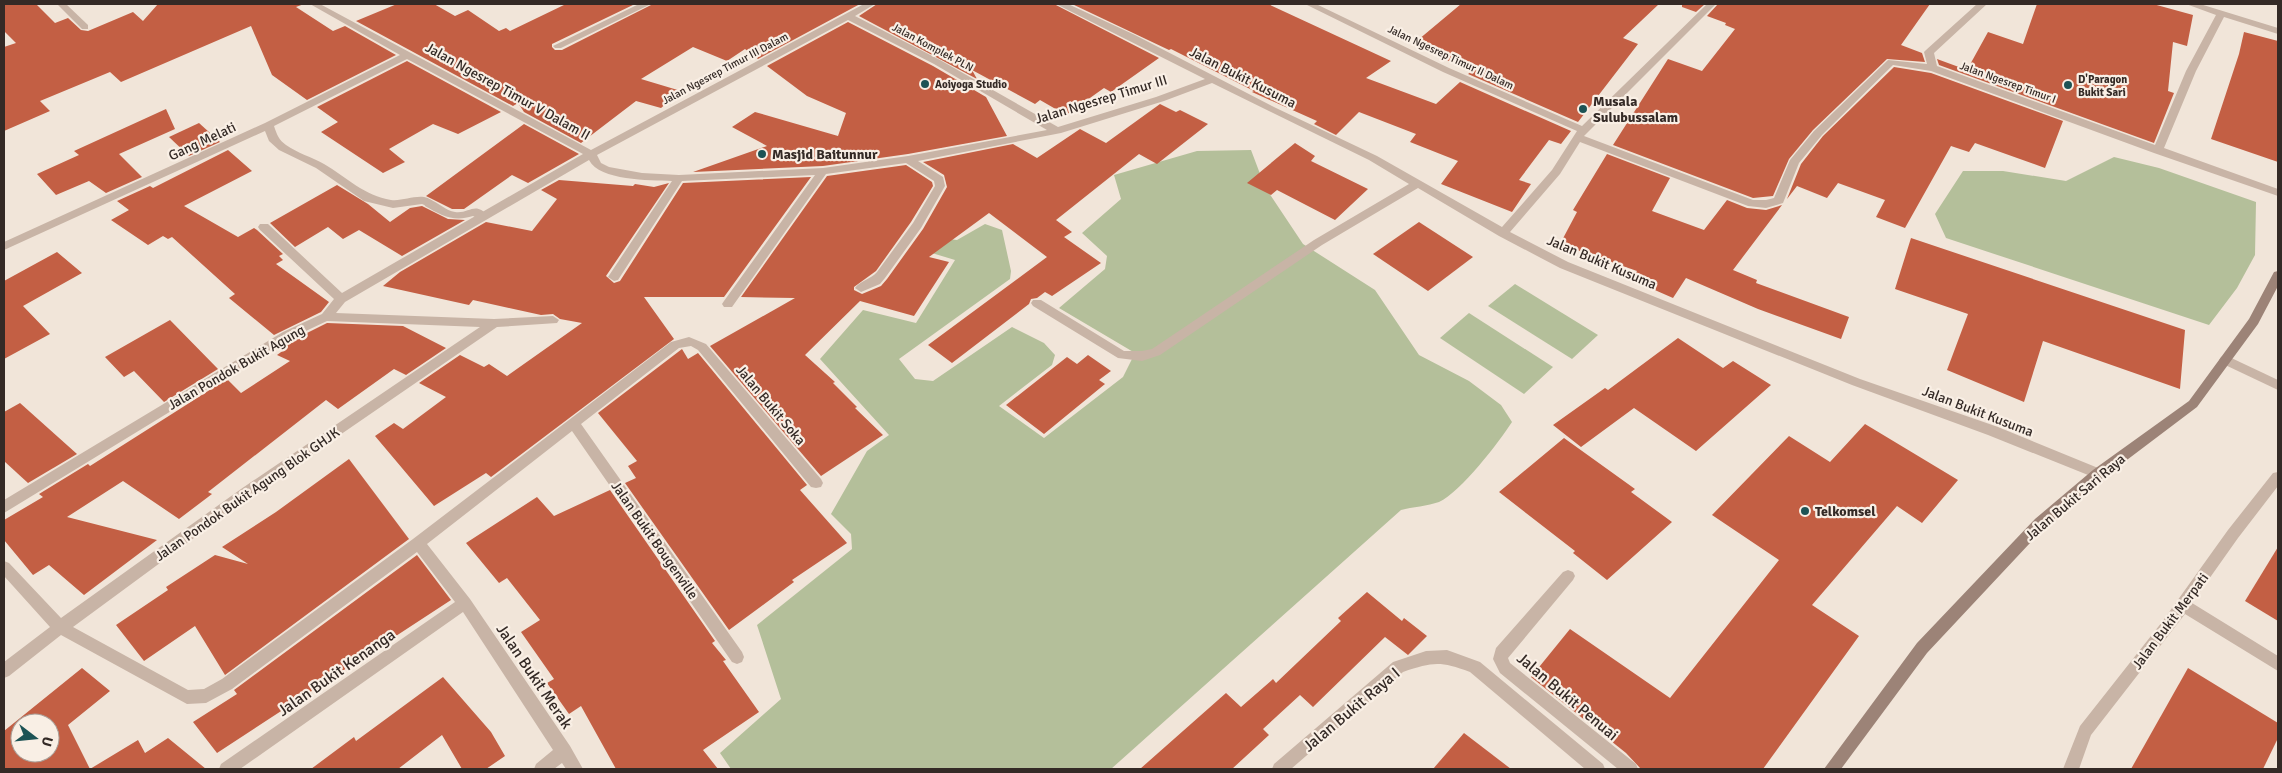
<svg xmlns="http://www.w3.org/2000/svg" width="2282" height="773" viewBox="0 0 2282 773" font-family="Signika,sans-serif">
	<rect width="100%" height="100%" fill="#f1e5d9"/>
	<g fill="#b4bf9a">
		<path d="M1251,150L1265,187L1303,244L1375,290L1419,355L1469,381L1501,405L1512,422C1499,442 1461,492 1439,502C1428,506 1412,507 1401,510L1111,769H731L720,753L781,699L757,625L852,549L851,534L831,514L867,451L889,435L820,359L863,310L916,323L955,260L912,247L924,236L957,240L985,224L1002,230L1011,271L1010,279L899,359L915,379L933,381L1012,327L1044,343L1055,355L1052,365L999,406L1044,438L1123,377L1135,353L1059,308L1105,269L1107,256L1082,233L1121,199L1114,175L1197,151Z"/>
		<path d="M2114,157L2159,168L2256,202L2255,255L2237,288L2209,325L1946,238L1935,214L1963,171H2003L2066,181Z"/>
		<path d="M1515,284L1598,335L1572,359L1488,306Z"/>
		<path d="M1469,313L1553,367L1524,394L1440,338Z"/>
	</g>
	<g fill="#c35f44" fill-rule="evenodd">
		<path d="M4,4H36L55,23L68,18L81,30L88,31L133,12L143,21L158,4H304L296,7L333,31L345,26L396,55L307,100L272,75L251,26L121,82L110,72L40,101L50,111L4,131V47L16,43L4,31Z"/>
		<path d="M397,4H434L455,16L468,10L499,31L506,28L510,31L566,4H635L552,44V47L555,50H562L653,4H860L758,59L745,49L727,61L693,47L641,79L681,91L661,108L636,101L581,143L524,112L518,103L513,106L356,21Z"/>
		<path d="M877,4H1054L1159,58L1111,92L1104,88L1066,115L1040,100L1035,104L972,70L977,79L859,16Z"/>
		<path d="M1072,4H1268L1391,61L1366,78L1436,104L1460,82L1571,131L1561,144L1549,140L1519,180L1531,184L1512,212L1441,184L1458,161L1410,142L1416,134L1359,112L1336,135L1314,124L1317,121L1252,92L1254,91L1171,49L1169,50Z"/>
		<path d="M1461,4H1659L1623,38L1638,44L1578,122L1468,74L1472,71L1412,45Z"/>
		<path d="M1682,4H1705L1696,12L1682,7Z"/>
		<path d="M1718,4H1930L1901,45L1922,53L1925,62L1887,59L1813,130L1789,159L1773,196L1753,198L1613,145L1668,59L1702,71L1735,29L1725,25L1726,23L1707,16Z"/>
		<path d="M2037,4H2153L2193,15L2187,46L2173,42L2168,91L2174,93L2154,143L1939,65L1937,59L1967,70L1988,32L2023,44Z"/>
		<path d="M848,22L933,66L986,97L1007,136L908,154L823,166L693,172L767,146L732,127L755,112L838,136L846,113L807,96L767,66Z"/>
		<path d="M2244,32L2278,41V162L2211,139L2239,54Z"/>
		<path d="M407,61L501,112L458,134L433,124L389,149L405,162L383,173L321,132L338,122L317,107Z"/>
		<path d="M1894,67L1931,73L2063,121L2045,168L1975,143L1969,152L1951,146L1905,228L1876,217L1885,200L1838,183L1827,198L1797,186L1787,199L1801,164L1823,136Z"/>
		<path d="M1160,104L1176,112L1180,110L1208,124L1157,164L1139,154L1056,220L1072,232L1064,237L1101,263L1052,296L1045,292L1037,298L1031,299L1029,304L952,363L928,345L1047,257L989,213L929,257L949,262L914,316L860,301L805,355L835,382L833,383L857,407L855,408L883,435L821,476L710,346L795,298L741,297L827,176L906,165L932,182L933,186L911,222L876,271L854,287V290L862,294L881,286L887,279L923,229L947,187L944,175L923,162L1013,144L1037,158L1080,129L1106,143Z"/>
		<path d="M166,109L175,129L119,154L142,177L106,193L89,181L56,195L37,174L79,155L74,151Z"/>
		<path d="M199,123L220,142L189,156L169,137Z"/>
		<path d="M524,124L579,154L528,183L512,175L464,209H452L426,196Z"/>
		<path d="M1295,143L1315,156L1311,161L1368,189L1335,220L1277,190L1271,195L1247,183Z"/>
		<path d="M228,150L252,171L184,206L238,237L254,228L257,230L283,254L279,256L283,260L276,264L329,302L321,312L274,335L229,298L235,294L172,237L168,239L163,236L148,245L111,220L129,210L117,201L150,186L153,188Z"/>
		<path d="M1607,154L1670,178L1652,211L1704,230L1727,200L1747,208L1766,210L1782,205L1733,270L1757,280L1756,283L1849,317L1841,339L1758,309L1686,278L1673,298L1632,280L1637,271L1560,244L1577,212L1573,210Z"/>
		<path d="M811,177L724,297H644L674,339L491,477L486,473L434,506L375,436L394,423L403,429L446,397L419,383L460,355L484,367L489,364L507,376L582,323L560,319L553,314L541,315L473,300L469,305L383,286L400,272L486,222L532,231L557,199L541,190L559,180L633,186L635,184L654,187L669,183L606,276L614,283L620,281L683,183Z"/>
		<path d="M337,185L368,204L390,222L410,208L422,206L448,219L465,220L402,256L359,230L343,239L328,227L295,247L270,223Z"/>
		<path d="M1419,222L1473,257L1428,291L1373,254Z"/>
		<path d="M1911,238L2185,330L2180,389L2043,341L2024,402L1947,370L1968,314L1895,289Z"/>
		<path d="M57,252L82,273L23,306L50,334L4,359V281Z"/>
		<path d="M170,320L218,369L164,402L134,371L124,377L105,357Z"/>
		<path d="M327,323L403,326L446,348L406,375L394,369L338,409L326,400L208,492L212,494L179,519L123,481L67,517L157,540L84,595L49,565L33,575L4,540V520L43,497L39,494L88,464L90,466L227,379L241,393L290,361L277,355L288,347L285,344Z"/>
		<path d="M1678,338L1723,368L1733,361L1771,385L1696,451L1634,408L1581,447L1553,425L1605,388L1608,390Z"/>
		<path d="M682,349L688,359L698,353L807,485L800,490L847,543L792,580L794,582L729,630L625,483L636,478L628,466L637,461L598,413Z"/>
		<path d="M1088,355L1111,371L1099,380L1105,384L1044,434L1006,405L1067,357L1077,364Z"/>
		<path d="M20,403L77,454L28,483L4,461V412Z"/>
		<path d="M1865,424L1958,480L1922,523L1897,506L1812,605L1859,636L1763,769H1641L1626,753L1531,677L1570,629L1670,698L1779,560L1712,515L1789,436L1830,462Z"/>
		<path d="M1564,438L1635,489L1631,492L1672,522L1607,580L1573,553L1575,551L1499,492Z"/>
		<path d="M349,459L409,539L225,675L195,626L144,661L116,625L168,590L166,587L215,555L248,564L222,547L276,512Z"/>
		<path d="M610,490L715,641L712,643L726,660L723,661L759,712L703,750L718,769H616L581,706L569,714L547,683L554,679L521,632L540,620L507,578L499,583L466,543L537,497L554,516Z"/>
		<path d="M2278,547V621L2245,601Z"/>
		<path d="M417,555L451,600L217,753L193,722L237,694L234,690Z"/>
		<path d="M1367,592L1402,621L1404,618L1427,636L1408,655L1385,637L1313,707L1300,695L1263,729L1269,735L1232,769H1140L1226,693L1241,707L1273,679L1276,683L1341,621L1338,618Z"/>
		<path d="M82,668L110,691L68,725L90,769L138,740L145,753L168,738L206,769H4V731ZM20,723H50V753H20Z"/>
		<path d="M2188,668L2278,723V738L2263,769H2131Z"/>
		<path d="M443,677L491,732L505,756L486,769H462L442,735L398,769H311L354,737L356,741Z"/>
		<path d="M1464,733L1511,769H1433Z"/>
	</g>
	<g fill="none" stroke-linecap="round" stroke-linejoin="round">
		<g fill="#c8b4a6" fill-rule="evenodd">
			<path d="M429,199C438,202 446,211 455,212C470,214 475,200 489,217L483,221L473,216C454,222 442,216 425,206L424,203L425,200Z"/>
			<path d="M1568,570L1573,572L1575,576L1573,580L1508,658L1510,663L1636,764L1638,769H1618L1500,673L1493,659L1496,648L1563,572Z"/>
		</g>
		<g fill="#c8b4a6" fill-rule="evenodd">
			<path d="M57,4H66L88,25V29H82Z"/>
			<path d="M310,4H320L591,150L864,4H875L855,16L940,60L1058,127L1156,97L1205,79L1056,4H1068L1135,35L1276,108L1377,156L1502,227L1552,170L1577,131L1443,72L1305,4H1316L1449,68L1582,126L1707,4H1716L1584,136L1753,200H1766L1774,198L1790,160L1814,131L1888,60L1927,64L1924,52L1926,50L1977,4H1987L1934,53L1937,66L2155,145L2186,71L2216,15L2186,4H2200L2278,28V34L2224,17L2196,71L2164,148L2278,189V196L2154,153L1931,71L1893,65L1822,135L1799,163L1783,203L1766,208L1748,206L1580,142L1560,174L1510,232L1568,262L1860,379L1998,427L2103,470L2105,474L2103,478L2098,479L1988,435L1852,385L1560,268L1499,236L1418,188L1322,245L1160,355L1142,361L1118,358L1033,306L1031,303L1033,300H1041L1124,351H1142L1152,349L1314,240L1409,184L1369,160L1212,83L1164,101L1061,133L918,161L943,177L945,186L921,228L885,278L880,284L861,292L855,288C860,281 871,279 877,272L913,223L935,186L934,181L906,163L826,174L732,307H724L722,304L724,301L815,175L682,181L618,280L614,281L608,277L672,181C649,180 600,181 589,160L345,302L336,313L494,319L553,316L559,320L557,323L497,327L251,496L73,627L188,690L204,689L222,679L413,539L671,342L689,337L706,344L821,479L823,483L821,487L816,488L811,487L698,350L691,346L679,348L581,424L742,652L744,657L742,662L737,664L732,662L572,431L427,544L470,599L570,746L583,769H566L562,763L554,769H534L536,764L553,750L463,612L240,769H219L221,764L455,602L417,552L232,689L206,703L187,704L61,635L9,676L4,678V662L50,627L4,576V561L9,563L61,618L241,489L480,327L327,321L291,338L4,513V500L283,332L322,314L334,299L260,230L258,227L260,224H268L342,293L583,154L407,59L274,126C277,135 279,140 286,145C297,153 312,157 324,164C346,177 365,196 391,200C405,202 424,190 434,203L433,206L429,207L422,204L393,208L364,201L316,168L279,150L269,141L265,131L4,250V242L265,123L400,55ZM848,20L934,64L1047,130L908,156L823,168L679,175L642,173L609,167L601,163L597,155Z"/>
			<path d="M639,4H651L561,48H555L553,46Z"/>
			<path d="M2225,355L2278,380V390L2221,363L2219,360L2221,357Z"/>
			<path d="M2278,472V486L2238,538L2192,603L2278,656V671L2185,614L2091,735L2079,769H2063L2080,726L2162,622L2228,530L2273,473Z"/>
			<path d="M1447,650L1480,662L1603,764L1605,769H1585L1470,672C1440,661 1433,662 1403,672L1291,769H1272L1274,764L1393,662L1426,651Z"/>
		</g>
		<path fill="#9c8377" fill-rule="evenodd" d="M2278,271V286L2258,324L2197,407L2103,478L2045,527L1927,653L1841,769H1824L1917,643L2035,519L2093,470L2189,401L2249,319L2274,272Z"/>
	</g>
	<g fill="#1d5355" stroke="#f9efe5" stroke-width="2">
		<circle cx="925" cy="84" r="5"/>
		<circle cx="2068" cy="85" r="5"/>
		<circle cx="1583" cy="109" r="5"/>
		<circle cx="762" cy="154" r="5"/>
		<circle cx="1805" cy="511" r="5"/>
	</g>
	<g text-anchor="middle" stroke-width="4.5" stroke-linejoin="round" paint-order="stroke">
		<g font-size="11" fill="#342a26" stroke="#f9efe5">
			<text transform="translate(933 47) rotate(28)" y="4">Jalan Komplek PLN</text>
			<text transform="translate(1451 57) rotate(25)" y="4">Jalan Ngesrep Timur II Dalam</text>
			<text transform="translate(725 68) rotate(-28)" y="4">Jalan Ngesrep Timur III Dalam</text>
			<text transform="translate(2008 82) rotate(20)" y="4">Jalan Ngesrep Timur I</text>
		</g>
		<g font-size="11" font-weight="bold" fill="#342a26" stroke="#f9efe5" text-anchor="start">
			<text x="2078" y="83">D'Paragon<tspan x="2078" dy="13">Bukit Sari</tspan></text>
			<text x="935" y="88">Aoiyoga Studio</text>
		</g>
		<g font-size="14" fill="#342a26" stroke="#f9efe5">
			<text transform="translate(1243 77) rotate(27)" y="5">Jalan Bukit Kusuma</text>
			<text transform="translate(508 91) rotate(29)" y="5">Jalan Ngesrep Timur V Dalam II</text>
			<text transform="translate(1101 99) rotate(-17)" y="5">Jalan Ngesrep Timur III</text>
			<text transform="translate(202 141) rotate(-25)" y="5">Gang Melati</text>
			<text transform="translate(1602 262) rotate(23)" y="5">Jalan Bukit Kusuma</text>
			<text transform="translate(236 367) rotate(-30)" y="5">Jalan Pondok Bukit Agung</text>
			<text transform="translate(771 405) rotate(50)" y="5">Jalan Bukit Soka</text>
			<text transform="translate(1978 411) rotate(21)" y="5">Jalan Bukit Kusuma</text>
			<text transform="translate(247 494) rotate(-35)" y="5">Jalan Pondok Bukit Agung Blok GHJK</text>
			<text transform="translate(2075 497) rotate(-40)" y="5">Jalan Bukit Sari Raya</text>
			<text transform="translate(655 540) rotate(55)" y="5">Jalan Bukit Bougenville</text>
			<text transform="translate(2170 621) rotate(-53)" y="5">Jalan Bukit Merpati</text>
		</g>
		<g font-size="14" font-weight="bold" fill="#342a26" stroke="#f9efe5" text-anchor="start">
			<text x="1593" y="106">Musala<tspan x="1593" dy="16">Sulubussalam</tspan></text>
			<text x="772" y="159">Masjid Baitunnur</text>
			<text x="1815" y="516">Telkomsel</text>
		</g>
		<g font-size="16" fill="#342a26" stroke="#f9efe5">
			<text transform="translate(336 672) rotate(-35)" y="6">Jalan Bukit Kenanga</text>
			<text transform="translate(535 676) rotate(56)" y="6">Jalan Bukit Merak</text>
			<text transform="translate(1568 696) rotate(40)" y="6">Jalan Bukit Penuai</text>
			<text transform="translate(1351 709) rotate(-40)" y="6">Jalan Bukit Raya I</text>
		</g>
	</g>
	<rect width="2282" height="773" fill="none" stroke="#342a26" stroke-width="10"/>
	<g transform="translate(35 738) rotate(106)"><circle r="24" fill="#f9efe5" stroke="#aaa099"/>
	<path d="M0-4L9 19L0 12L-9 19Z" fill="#1d5355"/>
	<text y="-8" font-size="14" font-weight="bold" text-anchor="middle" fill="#342a26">U</text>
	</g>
</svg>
